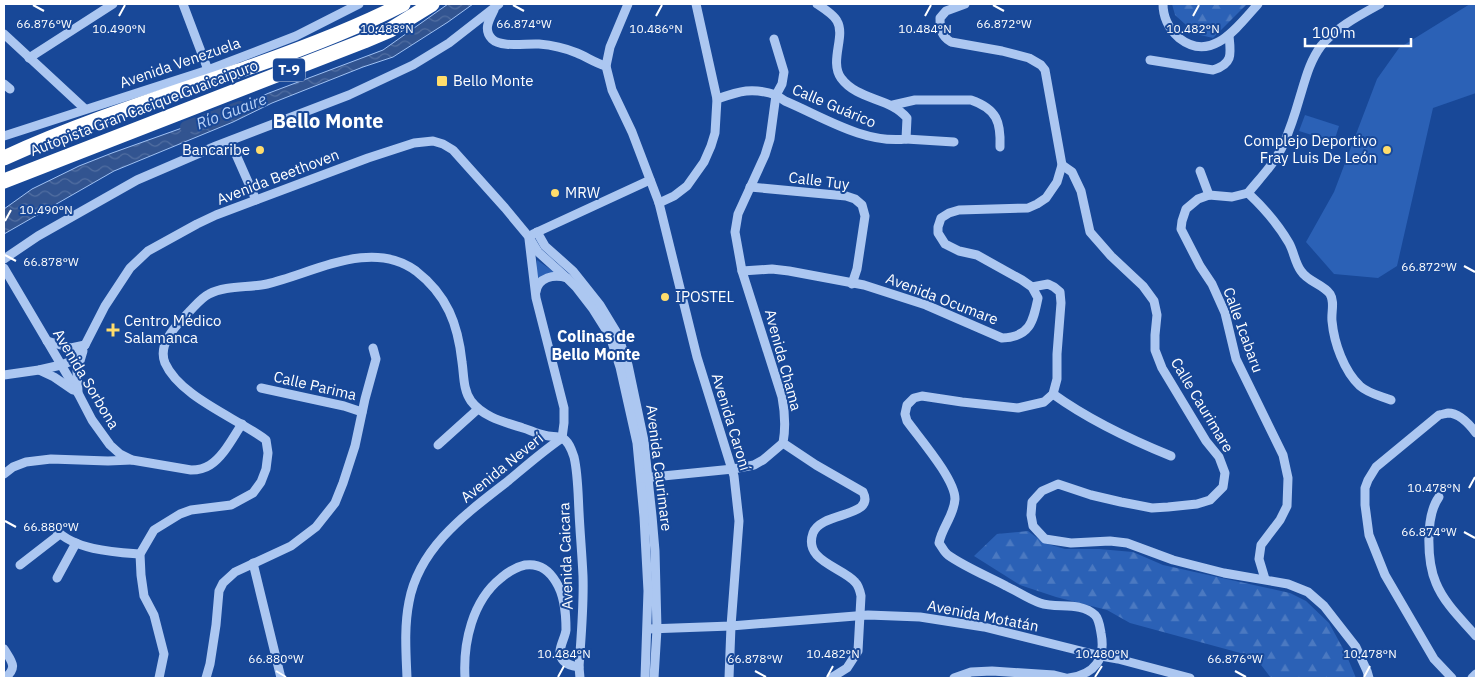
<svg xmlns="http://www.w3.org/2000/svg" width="1480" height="682" viewBox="0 0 1480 682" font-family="'IBM Plex Sans',sans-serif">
	<defs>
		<pattern id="forest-firs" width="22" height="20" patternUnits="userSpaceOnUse" patternTransform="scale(1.25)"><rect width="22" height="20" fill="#2b61b6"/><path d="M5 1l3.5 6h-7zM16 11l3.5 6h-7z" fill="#4b79c1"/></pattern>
		<pattern id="water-waves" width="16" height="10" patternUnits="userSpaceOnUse" patternTransform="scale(1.25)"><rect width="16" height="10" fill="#325490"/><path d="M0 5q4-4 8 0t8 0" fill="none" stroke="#516ea1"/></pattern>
	</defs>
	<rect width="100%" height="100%" fill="#184898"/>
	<g fill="url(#forest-firs)">
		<path d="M1172,4H1247L1213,38L1196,34L1175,15Z"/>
		<path d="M1028,531L1044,543L1065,549H1099L1133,552L1163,565L1290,593L1306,601L1329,623L1346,654L1356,678H1271L1255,657L1130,623L1107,610L1056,597L1020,585L974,556L997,534Z"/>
	</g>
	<g fill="#2b61b6">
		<path d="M1470,4H1476V93L1433,108L1397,266L1378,278L1334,274L1306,242L1334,192L1377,79L1399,48Z"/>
		<path d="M1305,115L1339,126L1334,142L1299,131Z"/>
		<path d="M537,260L557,274L549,273L535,282Z"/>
	</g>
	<path fill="url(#water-waves)" stroke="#9fc1f4" d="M448,4H473L448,22L393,57L363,67L272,103L233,122L114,171L4,234V209L32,189L79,166L112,153L210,118L269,93L383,50Z"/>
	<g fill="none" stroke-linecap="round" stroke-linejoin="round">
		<path stroke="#325490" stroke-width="12" d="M186,127L240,107"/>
		<g stroke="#acc7f1" stroke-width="9">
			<path d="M183,4L208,70"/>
			<path d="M628,4L610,47L606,66L612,90L632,132L659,203L697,357L734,476L739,521L731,626L729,678"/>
			<path d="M1163,4C1163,18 1168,28 1179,38C1212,64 1238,26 1258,4"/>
			<path d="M494,10C489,20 483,30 492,39C501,48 527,43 539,44C552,45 565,48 577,53C587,57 595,63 606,66"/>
			<path d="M4,34L85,109"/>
			<path d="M774,39L784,72L782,84L776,95L785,101C823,117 864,144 906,139L907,118C890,97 858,101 841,78C829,61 846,36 837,21C834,15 823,8 817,4"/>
			<path d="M29,58L113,4"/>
			<path d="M1150,60L1213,70C1233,64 1231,54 1229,36"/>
			<path d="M4,84L10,89"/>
			<path d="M717,99C740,91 752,87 776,95L770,139L765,155L738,214L735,232L742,271L782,397C785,413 786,427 783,443L816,465L863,492C876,518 821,511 813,533C803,561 842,567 855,582C859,586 860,591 861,596L858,651L847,668L831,678"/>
			<path d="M893,105L915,100H971C997,109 1001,122 1000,147"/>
			<path d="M4,136L208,70L296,36L359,4"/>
			<path d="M906,139L954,142"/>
			<path d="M230,141L256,200"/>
			<path d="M1062,165L1072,172L1081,191L1090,232L1111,256L1143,286L1154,301L1157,315L1155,335V350L1162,368L1206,441L1219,457L1225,473L1223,487L1210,500L1197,504L1168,507L1152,508L1121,502L1091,495L1058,484L1042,491L1032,502L1031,515L1033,526L1045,539L1071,543L1110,541L1127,543L1173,560L1224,573L1288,584L1308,592L1324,606L1356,647L1367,671L1369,678"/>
			<path d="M1200,171L1209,195"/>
			<path d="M750,187L846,196L855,199L862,205L865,216L857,269L852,284"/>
			<path d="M1248,193L1232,197L1209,195L1198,199L1186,209L1182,221L1181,229L1200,266L1212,284L1225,313L1236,359L1283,455L1288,478L1287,506L1280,520L1261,545L1259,559L1265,579"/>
			<path d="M1248,193C1264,208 1278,224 1289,243C1294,252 1295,263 1301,271C1308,282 1323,284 1330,294C1335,302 1331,312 1332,321C1334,343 1344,371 1360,386C1369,394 1381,396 1391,400"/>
			<path d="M1248,193C1261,177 1276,162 1284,143C1290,129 1295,114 1299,100C1305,81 1309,62 1321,46C1335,28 1360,15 1380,4"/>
			<path d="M659,203L674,196L687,186L704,162L711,146L715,133L717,99L696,4"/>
			<path d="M537,232L545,246L573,271L600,305L617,333L628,365L644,441L652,516L655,551L657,629L654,678"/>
			<path d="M533,234L650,180"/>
			<path d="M4,259L38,236L137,180L216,146L349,95L413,65L449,43L499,4"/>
			<path d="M4,268L79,395L92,420L110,445L120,454L132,460L191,470C198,470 204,469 210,465C224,456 233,437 242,424"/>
			<path d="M742,271L772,269L789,271L864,285L926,305L1002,338C1030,337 1033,322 1038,298L1032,287L1022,280L977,255L959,251L945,244L938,233V227L941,218L949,213L959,210L1028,208L1037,204L1046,198L1057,182L1062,165L1045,70L1041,65L1029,58L1002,51L951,42C941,36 940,29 940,18L946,11L965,4"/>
			<path d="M1032,287L1048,284L1054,287L1060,292L1061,303L1057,354V379L1053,394L1044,402L1018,408L962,402L922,396L914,398L907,405L905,414L907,421C920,439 955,479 955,499C954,516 942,527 939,543C942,547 944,552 948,555C965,567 987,576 1006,586C1017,591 1028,599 1040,603C1057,609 1080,601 1095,615C1099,619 1100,627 1101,633C1106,659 1095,674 1069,678"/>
			<path d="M536,292C538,277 554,274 567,278"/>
			<path d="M47,341L71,348L85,345"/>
			<path d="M39,370L54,377L73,390"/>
			<path d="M4,375L39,370L61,365L69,362L85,345L105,306L130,268L148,251L197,224L216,215L368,158L414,143L433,141L443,144L453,150L505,208L529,237L538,252L568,279L576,287L593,309L610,336L620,367L637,443L644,517L648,591L645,678"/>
			<path d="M261,388L344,406L362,412"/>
			<path d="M78,392L77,371L83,351"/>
			<path d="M1053,394C1089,420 1129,439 1171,456"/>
			<path d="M438,445L478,409"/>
			<path d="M4,474L13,467L26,462L51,459L108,461L132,460"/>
			<path d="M643,478L733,469L754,465L763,460L783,443"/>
			<path d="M1439,497C1425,516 1427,562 1436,583C1444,603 1462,620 1476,636"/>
			<path d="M56,530C75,550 114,552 140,554"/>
			<path d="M253,563L281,678"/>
			<path d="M20,565L60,534"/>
			<path d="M57,578L76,543"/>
			<path d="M648,629L731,626L868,615L920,617L984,627L1101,656L1118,659L1190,678"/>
			<path d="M4,649C12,662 18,667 5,678"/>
			<path d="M159,678L164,654L154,615L144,596L141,575L140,554L154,530L180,514L191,510L231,505L253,493L261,482L266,469L268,453L266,440C237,418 180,397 165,363C157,343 177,325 189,312C195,306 201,298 209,294C226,285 249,288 267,284C314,273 371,238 416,271C447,295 458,324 462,362C464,375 463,390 471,401C483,417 504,422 523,428C530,430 537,434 544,435C550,437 557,436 562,438C569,441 572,451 574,457C578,474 578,494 579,512C580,533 582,554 583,576C584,606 581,637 579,667L580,678"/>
			<path d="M206,678L210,664L216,625L219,591L223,583L235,572L291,546L316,527L335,503L343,483L355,446L365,399L376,359L373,348"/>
			<path d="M407,678C406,653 404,627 409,602C419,547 467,513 508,481C526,466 543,451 562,438L564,423V408L536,298L529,239"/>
			<path d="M465,678C463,643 472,601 501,578C508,572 516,567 525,565C539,563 549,570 556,582C565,596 566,614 566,630C565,639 556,651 562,659C566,665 573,666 579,667"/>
			<path d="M954,678L971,672L992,671L1054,675L1066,678"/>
			<path d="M1452,678L1434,659L1385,575L1369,535L1365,505V488L1368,480L1376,467L1439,415C1440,415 1447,413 1448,413C1460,413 1470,425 1476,433"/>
			<path d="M1472,678L1476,674"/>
		</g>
		<g stroke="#fff" stroke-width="15">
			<path d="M4,158C84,121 169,95 253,66C304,48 355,29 403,4"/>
			<path d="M4,181L364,41L390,30L432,4"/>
		</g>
	</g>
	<path fill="none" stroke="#fff" stroke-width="2" d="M33,5L44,11M513,5L524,11M993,5L1004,11M119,16L125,5M387,16L393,5M656,16L662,5M925,16L931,5M1193,16L1199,5M5,221L11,210M5,255L16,261M1464,266L1475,272M1469,488L1475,477M5,521L16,527M1464,532L1475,538M276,671L286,677M755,671L766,677M1235,671L1246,677M558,677L564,666M827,677L833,666M1095,677L1102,666M1364,677L1370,666"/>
	<g fill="#ffdd6c" stroke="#184898" stroke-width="2">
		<rect x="436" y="75" width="12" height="12" rx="2.5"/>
		<circle cx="260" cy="150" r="5"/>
		<circle cx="1387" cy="150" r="5"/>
		<circle cx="555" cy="193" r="5"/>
		<circle cx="665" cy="297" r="5"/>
		<path d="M110.5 322.5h5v5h5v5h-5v5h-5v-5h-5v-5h5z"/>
	</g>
	<g text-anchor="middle" stroke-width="4" stroke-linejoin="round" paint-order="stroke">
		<rect fill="#184898" stroke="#bac8e0" stroke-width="1" x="273" y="58.5" width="32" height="23" rx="4"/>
		<g font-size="14" font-weight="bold" fill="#fff">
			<text x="289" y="75">T-9</text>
		</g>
		<g font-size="15" fill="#fff" stroke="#184898">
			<text transform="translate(180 63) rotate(-19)" y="5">Avenida Venezuela</text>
			<text transform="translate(834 106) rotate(23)" y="5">Calle Guárico</text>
			<text transform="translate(144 108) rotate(-21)" y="5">Autopista Gran Cacique Guaicaipuro</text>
			<text transform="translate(278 177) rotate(-21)" y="5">Avenida Beethoven</text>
			<text transform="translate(819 181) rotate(7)" y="5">Calle Tuy</text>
			<text transform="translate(942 299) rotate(21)" y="5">Avenida Ocumare</text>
			<text transform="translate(1243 330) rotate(70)" y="5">Calle Icabaru</text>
			<text transform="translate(783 360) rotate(75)" y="5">Avenida Chama</text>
			<text transform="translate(86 379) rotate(59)" y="5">Avenida Sorbona</text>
			<text transform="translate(315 386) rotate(13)" y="5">Calle Parima</text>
			<text transform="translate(1202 405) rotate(59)" y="5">Calle Caurimare</text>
			<text transform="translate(731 422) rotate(73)" y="5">Avenida Caroní</text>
			<text transform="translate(502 468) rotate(-39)" y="5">Avenida Neverí</text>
			<text transform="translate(659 468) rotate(83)" y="5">Avenida Caurimare</text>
			<text transform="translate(566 556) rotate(-92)" y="5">Avenida Caicara</text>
			<text transform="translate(983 616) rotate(11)" y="5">Avenida Motatán</text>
		</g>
		<g font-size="15" fill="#fff" stroke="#184898" text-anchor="start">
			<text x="453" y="86">Bello Monte</text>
			<text x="1377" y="146" text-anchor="end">Complejo Deportivo<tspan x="1377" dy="17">Fray Luis De León</tspan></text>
			<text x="250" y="155" text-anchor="end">Bancaribe</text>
			<text x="565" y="198">MRW</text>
			<text x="675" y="302">IPOSTEL</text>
			<text x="124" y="326">Centro Médico<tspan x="124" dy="17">Salamanca</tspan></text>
		</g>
		<g font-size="16" font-style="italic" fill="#b9d2f8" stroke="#184898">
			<text transform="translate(231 111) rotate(-21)" y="6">Río Guaire</text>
		</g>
		<g font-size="16" font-weight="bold" fill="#fff" stroke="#184898">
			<text x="596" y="342">Colinas de<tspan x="596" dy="18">Bello Monte</tspan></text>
		</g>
		<g font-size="20" font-weight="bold" fill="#fff" stroke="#184898">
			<text x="328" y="128">Bello Monte</text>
		</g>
	</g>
	<g font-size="12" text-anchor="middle" fill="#fff" stroke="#184898" stroke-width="4" stroke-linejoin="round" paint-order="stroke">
		<text x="44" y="28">66.876°W</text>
		<text x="524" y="28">66.874°W</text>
		<text x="1004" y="28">66.872°W</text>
		<text x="119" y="33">10.490°N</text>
		<text x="387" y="33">10.488°N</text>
		<text x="656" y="33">10.486°N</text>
		<text x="925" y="33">10.484°N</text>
		<text x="1193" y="33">10.482°N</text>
		<text x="46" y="214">10.490°N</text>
		<text x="51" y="266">66.878°W</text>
		<text x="1429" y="271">66.872°W</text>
		<text x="1434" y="492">10.478°N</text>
		<text x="51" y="531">66.880°W</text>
		<text x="1429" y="536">66.874°W</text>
		<text x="564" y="658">10.484°N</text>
		<text x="833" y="658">10.482°N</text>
		<text x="1102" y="658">10.480°N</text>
		<text x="1370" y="658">10.478°N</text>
		<text x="276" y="663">66.880°W</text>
		<text x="755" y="663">66.878°W</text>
		<text x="1235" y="663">66.876°W</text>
	</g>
	<rect width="1480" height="682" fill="none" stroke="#ffffff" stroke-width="10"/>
	<path d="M1305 38v8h106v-8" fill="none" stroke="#ffffff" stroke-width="2.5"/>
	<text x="1312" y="38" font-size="15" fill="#ffffff" stroke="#184898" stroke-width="4" paint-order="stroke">100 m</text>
</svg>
